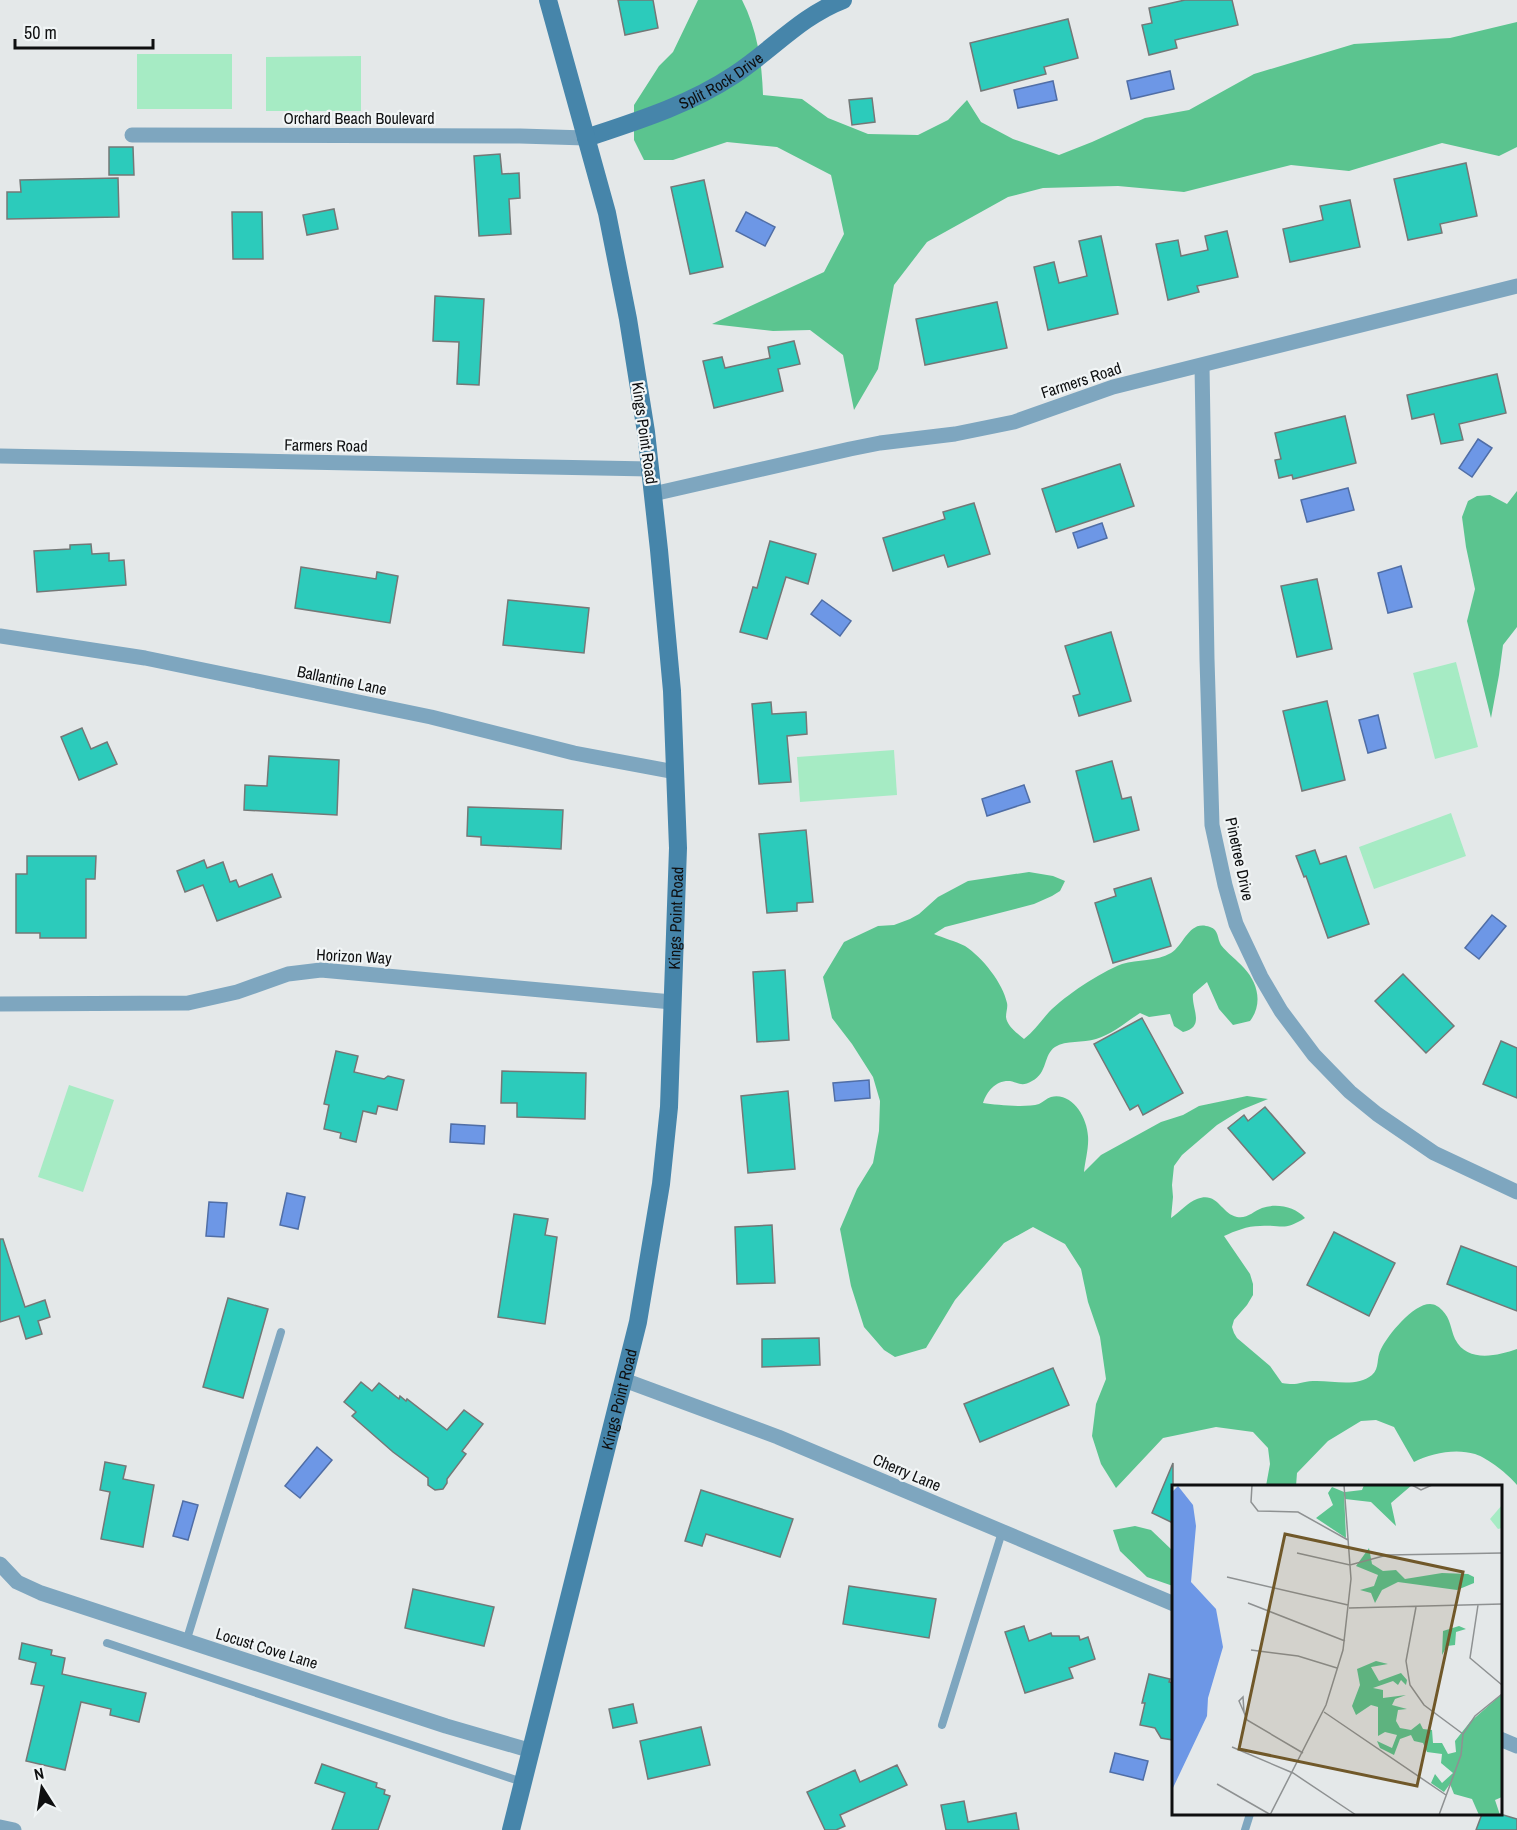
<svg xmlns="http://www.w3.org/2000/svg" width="1517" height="1830" viewBox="0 0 1517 1830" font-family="'Archivo Narrow',sans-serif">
	<rect width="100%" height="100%" fill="#e4e8e9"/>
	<g fill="#a6ebc4">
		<rect x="137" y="54" width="95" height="55"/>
		<path d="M361,56V111H266V57Z"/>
		<path d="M1456,662L1478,747L1435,759L1413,673Z"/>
		<path d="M894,750L897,795L800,802L797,757Z"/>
		<path d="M1451,813L1466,856L1374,889L1359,847Z"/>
		<path d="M69,1085L114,1100L83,1192L38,1177Z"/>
	</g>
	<g fill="#5bc48f">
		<path d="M698,0H742C757,29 762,62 763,95L802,99L828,118L868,134L918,135L948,120L967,100L981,122L1013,139L1059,155L1092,142L1145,118L1189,110L1254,74L1354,44L1450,38L1517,22V147L1499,156L1442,143L1349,171L1291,165L1184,192L1118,186L1043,188L1008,197L927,242L894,285L878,369L854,410L843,355L810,330L773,331L712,324L824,272L844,234L831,175L777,147L727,142L673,160H644L634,140V105L659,66L673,52Z"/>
		<path d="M1517,491V627L1503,645L1499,675L1491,718L1467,621L1475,589L1466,547L1462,517L1468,501L1477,496L1490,495L1507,504Z"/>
		<path d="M1029,872L1053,876L1065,881L1060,891L1052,896L1034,904L945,927L934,934C943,938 955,941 965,946C982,957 1003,983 1007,1003C1008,1007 1006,1012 1006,1017C1007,1026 1017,1033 1024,1039C1034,1031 1041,1021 1049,1012C1066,995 1099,973 1122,964C1138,959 1156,962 1171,953C1185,944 1189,919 1210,927C1219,930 1217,938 1221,945C1227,953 1237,960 1244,968C1258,983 1263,1004 1250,1021L1233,1025L1219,1009L1207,982L1193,994C1191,1008 1206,1027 1183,1032L1174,1026L1170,1014L1149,1017L1140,1013C1126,1022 1111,1035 1096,1039C1083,1043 1066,1040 1055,1047C1043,1055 1048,1073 1032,1081C1022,1087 1019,1083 1010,1081C996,1080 987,1091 983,1103C997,1105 1026,1108 1039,1104C1043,1102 1047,1098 1051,1097C1072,1092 1087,1117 1088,1136C1089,1148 1085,1161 1084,1172L1101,1155L1161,1122L1183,1115L1199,1106L1247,1096L1268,1099L1241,1110L1217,1125L1182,1155L1174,1166L1172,1185L1173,1197L1171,1218C1179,1213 1188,1202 1197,1199C1218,1191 1221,1214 1237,1217C1247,1219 1254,1211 1262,1208C1277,1203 1295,1207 1305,1218C1282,1232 1283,1224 1260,1226C1247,1226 1235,1231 1224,1236L1250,1274L1253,1284V1295L1247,1305L1234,1320L1232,1327L1234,1333L1237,1338L1270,1366L1282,1383C1298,1386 1299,1382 1313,1381C1332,1380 1356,1388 1372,1375C1380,1368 1376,1358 1381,1349C1388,1335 1413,1304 1430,1304C1435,1304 1439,1307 1442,1310C1451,1319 1450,1328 1455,1339C1467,1363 1497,1356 1517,1349V1485C1509,1475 1488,1458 1475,1454C1456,1448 1431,1453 1414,1462L1394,1427L1376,1420L1361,1421L1328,1441L1297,1473L1296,1486H1266L1270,1464L1268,1448L1253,1432L1216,1427L1163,1438L1116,1488L1101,1464L1092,1436L1096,1404L1106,1379L1100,1337L1088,1302L1081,1269L1065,1244L1033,1227L1004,1243L955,1300L926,1348L895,1357L884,1350L864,1327L851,1286L840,1229L857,1189L873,1163L879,1131L880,1101L873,1077L852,1044L832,1018L823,977L844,942L878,926L894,925L910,919L919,914L938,897L968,881Z"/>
		<path d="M1135,1526L1151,1530L1173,1551V1586L1147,1577L1120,1551L1113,1530Z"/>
	</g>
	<g fill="#6d97e6" stroke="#506ea6" stroke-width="1.5">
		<path d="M1170,71L1174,89L1131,99L1127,81Z"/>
		<path d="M1053,81L1057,100L1018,108L1014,90Z"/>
		<path d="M746,212L775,227L765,246L736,231Z"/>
		<path d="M1478,439L1492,448L1472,477L1459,468Z"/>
		<path d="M1348,488L1354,510L1307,522L1301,500Z"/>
		<path d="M1102,523L1107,538L1078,548L1073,533Z"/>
		<path d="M1401,566L1412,607L1388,613L1378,573Z"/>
		<path d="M822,600L851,621L840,636L811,614Z"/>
		<path d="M1378,715L1386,748L1368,753L1359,720Z"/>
		<path d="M1024,785L1030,802L987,816L982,799Z"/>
		<path d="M1492,915L1506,926L1479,959L1465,948Z"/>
		<path d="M869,1080L870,1098L835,1101L833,1083Z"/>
		<path d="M451,1124L485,1126L484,1144L450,1142Z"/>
		<path d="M287,1193L305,1197L298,1229L280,1225Z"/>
		<path d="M209,1202L227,1203L224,1237L206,1236Z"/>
		<path d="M317,1447L332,1460L300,1498L285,1486Z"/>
		<path d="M183,1501L198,1505L188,1540L173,1536Z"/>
		<path d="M1115,1753L1148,1761L1143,1780L1110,1772Z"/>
	</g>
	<g fill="#2ccbbb" stroke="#747877" stroke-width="1.5">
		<path d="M618,0H653L658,28L625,35Z"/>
		<path d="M1185,0H1232L1238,25L1175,40L1177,48L1149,55L1142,25L1152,23L1149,8Z"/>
		<path d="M1068,19L1078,58L1044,67L1046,74L981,91L970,43Z"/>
		<path d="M872,98L875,122L852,125L849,100Z"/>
		<path d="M109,147H133L134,175H109Z"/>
		<path d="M500,154L502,174L519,173L520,198L509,199L511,234L479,236L474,156Z"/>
		<path d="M1466,163L1477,216L1440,224L1442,233L1408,240L1394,179Z"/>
		<path d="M118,178L119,217L7,219V192H21L20,180Z"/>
		<path d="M704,180L723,267L690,274L671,187Z"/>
		<path d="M1350,200L1360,247L1290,262L1283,229L1323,220L1320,206Z"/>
		<path d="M334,209L338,229L307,235L303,215Z"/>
		<path d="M232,212H262L263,259H233Z"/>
		<path d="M1227,231L1238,277L1197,286L1199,292L1168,300L1156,244L1178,240L1181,256L1208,250L1205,236Z"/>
		<path d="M1101,236L1118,314L1048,330L1034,267L1054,262L1059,283L1087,276L1079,241Z"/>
		<path d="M435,296L484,299L479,385L457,384L459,342L433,341Z"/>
		<path d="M997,302L1007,348L925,365L916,319Z"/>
		<path d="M794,341L800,364L778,369L783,391L714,408L703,361L722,357L725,368L770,358L768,347Z"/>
		<path d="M1497,374L1506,413L1459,424L1463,440L1441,444L1434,414L1412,419L1407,395Z"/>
		<path d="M1345,416L1356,463L1293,479L1292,475L1279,478L1275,460L1281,459L1275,433Z"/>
		<path d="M1120,464L1134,506L1056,532L1042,489Z"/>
		<path d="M974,503L990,554L948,567L944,555L893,571L883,538L945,519L943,512Z"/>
		<path d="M770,541L816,554L808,584L786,577L767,639L740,632L753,587L757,588Z"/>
		<path d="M91,544L92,554L109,553V561L124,560L126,585L37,592L34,551L70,549V545Z"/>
		<path d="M301,567L376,579L377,572L398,576L390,623L295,608Z"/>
		<path d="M1317,579L1332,649L1297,657L1281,586Z"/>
		<path d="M508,600L589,608L584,653L503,645Z"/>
		<path d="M1111,632L1131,701L1079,716L1073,696L1080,694L1065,646Z"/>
		<path d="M1327,701L1345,780L1302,791L1283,711Z"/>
		<path d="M771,702L772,714L806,712L807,734L787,736L791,782L759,784L752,704Z"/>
		<path d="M82,728L91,749L107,742L117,764L79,780L61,737Z"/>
		<path d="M269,756L339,760L337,815L244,810L245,785L267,786Z"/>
		<path d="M1112,761L1122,799L1131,797L1139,830L1094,842L1076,771Z"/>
		<path d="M468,807L563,810L561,849L481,845V837L467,836Z"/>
		<path d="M806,830L813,902L797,903V911L767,913L759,834Z"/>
		<path d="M1315,850L1320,864L1346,856L1369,924L1328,938L1306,876L1304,877L1296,856Z"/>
		<path d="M27,856H96L95,879H86V938H40V933H16V874H27Z"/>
		<path d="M204,860L207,868L223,862L230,882L236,880L239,887L272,874L281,897L217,921L203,885L185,892L177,871Z"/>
		<path d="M1151,878L1171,946L1113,963L1095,903L1116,896L1114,889Z"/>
		<path d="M785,970L789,1040L757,1042L753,972Z"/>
		<path d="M1403,974L1454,1026L1426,1053L1375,1001Z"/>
		<path d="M1142,1018L1183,1093L1143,1115L1138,1105L1130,1110L1094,1044Z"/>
		<path d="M1501,1041L1517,1048V1098L1483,1084Z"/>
		<path d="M336,1051L358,1056L354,1072L384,1079L388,1076L404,1080L397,1110L378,1106L376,1114L363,1111L356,1142L340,1138L341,1133L324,1129L329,1105L324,1104Z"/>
		<path d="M502,1071L586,1073L585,1119L517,1117V1103H501Z"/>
		<path d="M788,1091L795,1169L748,1173L741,1096Z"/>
		<path d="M1265,1107L1305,1153L1273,1180L1228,1128L1244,1115L1248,1121Z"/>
		<path d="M514,1214L548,1219L545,1235L557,1237L545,1324L498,1317Z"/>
		<path d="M772,1225L775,1283L737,1284L735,1227Z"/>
		<path d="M1334,1232L1395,1263L1369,1316L1307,1285Z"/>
		<path d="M0,1239H3L25,1307L45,1300L50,1317L38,1321L42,1334L26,1339L19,1316L0,1322Z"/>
		<path d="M1461,1246L1517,1267V1311L1447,1284Z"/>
		<path d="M228,1298L268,1309L243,1398L203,1387Z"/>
		<path d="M819,1338L820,1365L762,1367V1339Z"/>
		<path d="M1053,1368L1069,1405L980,1442L964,1404Z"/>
		<path d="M361,1382L372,1391L379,1383L399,1399L400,1396L406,1401L407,1399L447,1430L464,1410L483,1424L462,1451L466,1454L447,1479V1483L443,1489L435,1490L428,1485V1478L393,1452L352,1416L356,1412L344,1402Z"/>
		<path d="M105,1462L126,1466L123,1479L154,1485L143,1547L101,1539L110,1492L100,1490Z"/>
		<path d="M1173,1463V1523L1152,1513Z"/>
		<path d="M701,1490L793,1519L780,1557L706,1534L702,1546L685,1541Z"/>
		<path d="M849,1586L936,1599L929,1638L843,1624Z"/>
		<path d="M413,1589L494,1607L484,1646L405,1628Z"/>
		<path d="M1024,1626L1029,1641L1051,1633L1052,1636H1079L1080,1640L1088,1637L1095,1659L1069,1668L1073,1678L1025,1693L1005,1632Z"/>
		<path d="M22,1643L52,1650L51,1655L65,1658L62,1674L146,1693L139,1722L110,1715L111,1709L81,1702L65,1770L26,1761L44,1686L31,1684L36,1663L19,1659Z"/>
		<path d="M1149,1674L1170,1679L1169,1682L1173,1683V1740L1161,1738L1155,1728L1140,1725L1145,1703H1142Z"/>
		<path d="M633,1704L637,1723L613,1728L609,1709Z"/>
		<path d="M701,1727L710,1765L648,1779L640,1741Z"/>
		<path d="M322,1764L377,1783L376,1787L385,1790L384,1794L390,1796L378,1830H332L345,1793L315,1783Z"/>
		<path d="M897,1765L907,1785L840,1815L845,1826L836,1830H825L807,1792L855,1770L860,1782Z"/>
		<path d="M964,1801L968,1822L1016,1813L1019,1830H946L941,1805Z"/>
		<path d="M1482,1814H1500L1517,1819V1830H1476Z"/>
	</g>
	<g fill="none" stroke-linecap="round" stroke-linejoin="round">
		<g stroke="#7ea6bf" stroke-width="8">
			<path d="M186,1642L281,1332"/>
			<path d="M107,1643L522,1782"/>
			<path d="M942,1725L1002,1532"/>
			<path d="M1245,1830L1250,1814"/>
		</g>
		<g stroke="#7ea6bf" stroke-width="15">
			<path d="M132,135L520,136L586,138"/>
			<path d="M1202,366L1207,659L1212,825L1225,885L1236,924L1261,977L1281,1011L1314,1055L1350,1092L1377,1114L1434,1153L1517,1192"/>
			<path d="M0,456L650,469"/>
			<path d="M653,494L850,449L880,443L955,434L1014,422L1113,387L1517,286"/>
			<path d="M0,636L145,658L431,717L574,753L675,772"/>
			<path d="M0,1004L188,1003L237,992L288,974L321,970L672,1002"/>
			<path d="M624,1380L778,1437L1174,1604"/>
			<path d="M0,1564L17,1582L41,1593L446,1726L532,1751"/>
			<path d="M1500,1739L1517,1746"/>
			<path d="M0,1827L14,1830"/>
		</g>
		<g stroke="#4685aa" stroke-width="18">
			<path id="s1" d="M586,138C637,121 689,105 734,75C771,51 801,16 843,0"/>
			<path id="s2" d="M511,1830L638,1322L661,1184L669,1107L678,848L672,691L659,550L646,432L628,319L607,213L548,0"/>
		</g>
	</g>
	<g text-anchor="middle" stroke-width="4.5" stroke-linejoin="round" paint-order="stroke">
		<g font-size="16" fill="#0e0f10" stroke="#f1f5f6">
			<text dy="6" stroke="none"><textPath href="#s1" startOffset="147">Split Rock Drive</textPath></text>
			<text x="359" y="124">Orchard Beach Boulevard</text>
			<text transform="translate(1081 380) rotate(-18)" y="6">Farmers Road</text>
			<text transform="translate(645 433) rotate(82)" y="6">Kings Point Road</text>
			<text transform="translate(326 445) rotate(1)" y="6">Farmers Road</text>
			<text transform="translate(342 680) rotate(12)" y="6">Ballantine Lane</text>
			<text transform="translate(1240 859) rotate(78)" y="6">Pinetree Drive</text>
			<text dy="6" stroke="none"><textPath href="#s2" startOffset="930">Kings Point Road</textPath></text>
			<text transform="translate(354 956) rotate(3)" y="6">Horizon Way</text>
			<text dy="6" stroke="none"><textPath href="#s2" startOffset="444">Kings Point Road</textPath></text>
			<text transform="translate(907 1472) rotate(23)" y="6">Cherry Lane</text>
			<text transform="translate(267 1648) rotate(17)" y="6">Locust Cove Lane</text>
		</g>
	</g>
	<g transform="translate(1172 1485)">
		<rect width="330" height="330" fill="#e4e8e9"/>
		<path d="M330,20V43L326,44L318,34Z" fill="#a6ebc4"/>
		<path d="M192,0H240L219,18L224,41L199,17L173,14V7L190,5ZM160,2L172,7L174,53L144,33L161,20L156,8ZM197,63L200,79L211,86L224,85L233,94L270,88L296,89L302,92V98L285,105L226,97L210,105L203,118L199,108L188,105L202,101L206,90L184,81ZM287,141L294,144L284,147L283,160L275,161L270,170L271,146ZM204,176L216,179L199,182L207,196L229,188L235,195L234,200L229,195L226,200L221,196L201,203L211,205V213L234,210L223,214L220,220L235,224L226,225L224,236L228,243L239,245L248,238L251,244L260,245L261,258H270L276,269L284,267L283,256L298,237L330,209V312L323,315L328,330H307L300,314L282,309L278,299L272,307L259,298L263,289L270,298L281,288L269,278L270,269L255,267L251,258L242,256L239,250L228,254L222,270L208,263L205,256L220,263L225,250L213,247L206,251V222L199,220L184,230L180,221L188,200L185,184Z" fill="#5bc48f"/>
		<path d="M6,1L21,20L24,41L19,97L44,124L51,162L36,213L35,231L0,305V7Z" fill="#6d97e6"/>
		<path fill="none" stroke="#8e9192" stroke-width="1.5" d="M80,0L79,17L86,26L126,27L176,55M240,0L249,5L260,0M125,68L178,80L215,70L330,68M55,92L176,120M76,118L173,156M306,120L298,173L330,200M244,122L234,176L238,200L252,220L291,249M177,123L330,119M79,165L126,171L165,183M72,227L71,212L67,216L74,232L75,235L131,268M152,227L274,310M60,262L121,288L184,330M45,299L99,330M98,330L154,220L171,165L179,94L172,0M267,330L289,270L291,249L303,231L330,209"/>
		<path fill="#705829" fill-opacity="0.15" stroke="#705829" stroke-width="3" d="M113,49L291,87L245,301L67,264Z"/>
		<rect width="330" height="330" fill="none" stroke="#0e0f10" stroke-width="3"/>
	</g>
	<g transform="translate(42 1788) rotate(348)" stroke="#f1f5f6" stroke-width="4.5" paint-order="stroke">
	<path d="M0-4.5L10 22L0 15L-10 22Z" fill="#0e0f10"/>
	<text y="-9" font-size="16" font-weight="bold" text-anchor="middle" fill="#0e0f10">N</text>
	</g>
	<path d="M15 39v9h138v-9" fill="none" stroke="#0e0f10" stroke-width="3"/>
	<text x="24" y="39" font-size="18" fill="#0e0f10" stroke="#f1f5f6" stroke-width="4.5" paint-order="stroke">50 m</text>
</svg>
